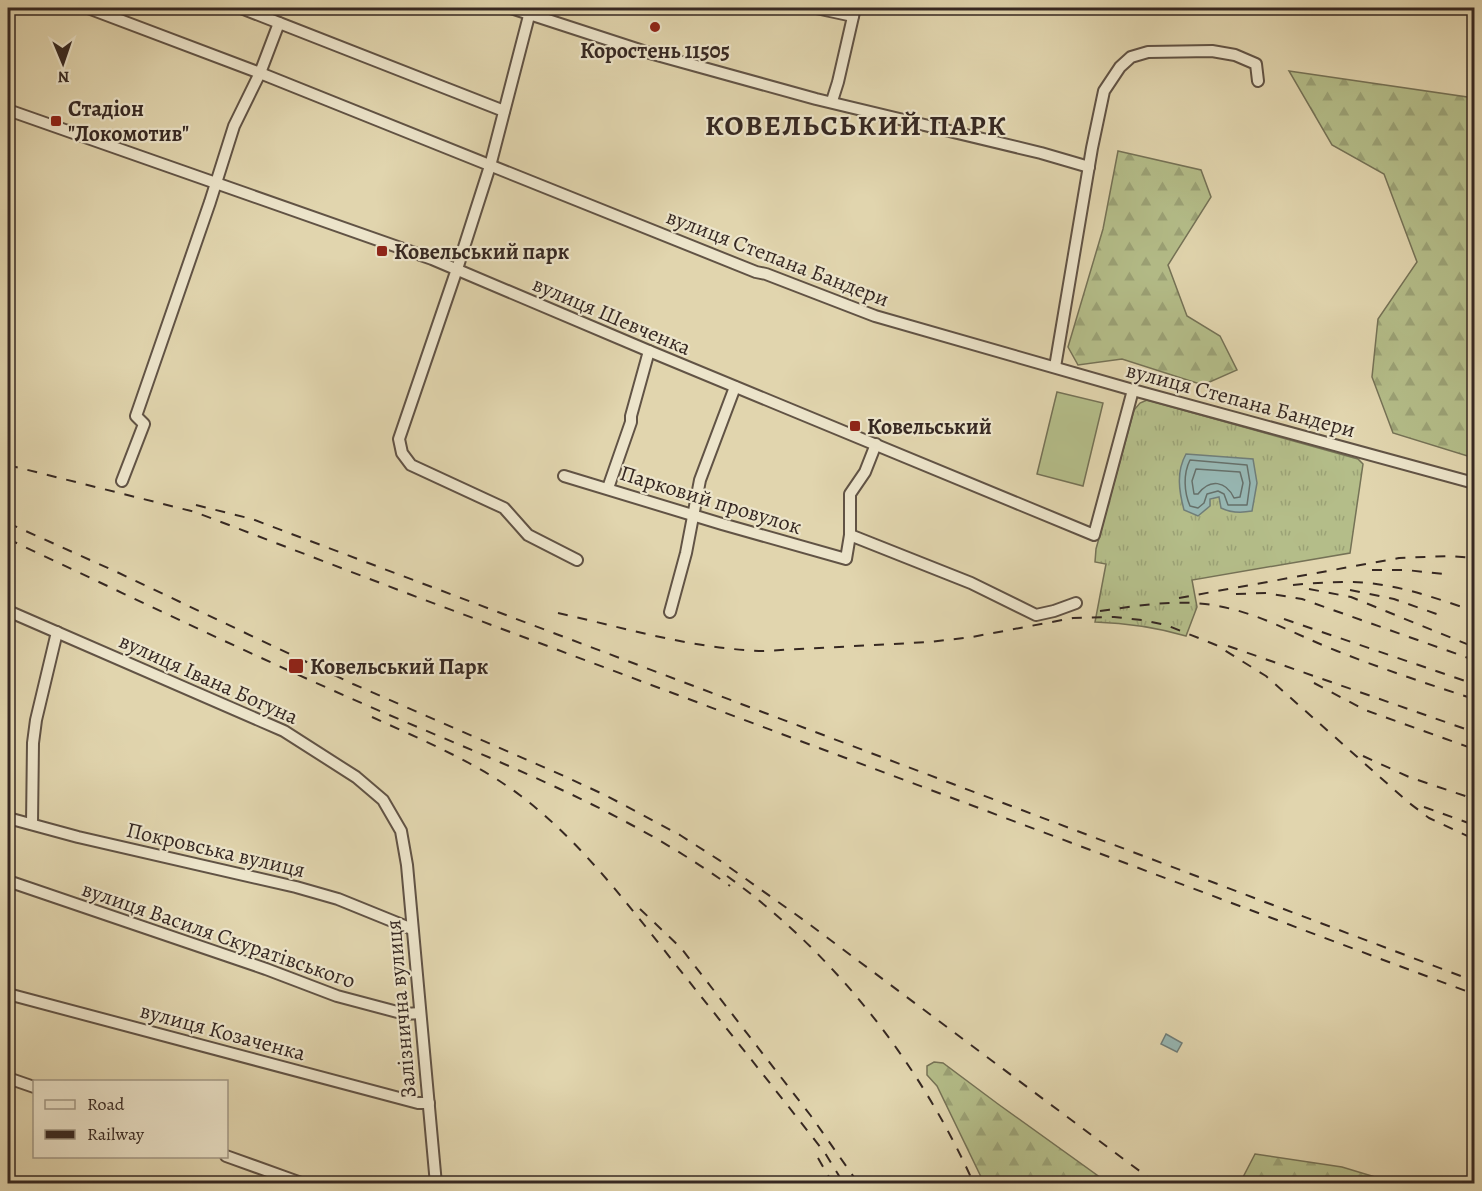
<svg xmlns="http://www.w3.org/2000/svg" width="1482" height="1191" viewBox="0 0 1482 1191" font-family="Alegreya,serif">
	<defs>
		<pattern id="grass-tufts" width="24" height="20" patternUnits="userSpaceOnUse" patternTransform="scale(1.5)"><rect width="24" height="20" fill="#b4bd89"/><path d="M3 7l-1-3M5 7V3M7 7l1-3M15 17l-1-3M17 17v-4M19 17l1-3" fill="none" stroke="#9ba276"/></pattern>
		<pattern id="forest-firs" width="22" height="20" patternUnits="userSpaceOnUse" patternTransform="scale(1.5)"><rect width="22" height="20" fill="#b4bd89"/><path d="M5 1l3.5 6h-7zM16 11l3.5 6h-7z" fill="#9ba276"/></pattern>
	</defs>
	<rect width="100%" height="100%" fill="#e1d5ae"/>
	<filter id="stains"><feTurbulence type="fractalNoise" baseFrequency=".00333" numOctaves="4"/><feColorMatrix values="0 0 0 0 .2 0 0 0 0 .09 0 0 0 0 .02 0 0 0 .5 -.17"/></filter>
	<radialGradient id="worn" r=".72"><stop offset=".6" stop-color="#630" stop-opacity="0"/><stop offset="1" stop-color="#630" stop-opacity=".3"/></radialGradient>
	<path fill="url(#grass-tufts)" stroke="#757256" stroke-width="1.5" d="M1147,400L1358,459L1363,464L1350,553L1192,580L1197,607L1186,636C1155,627 1126,623 1095,622L1106,564L1095,562L1096,549L1134,410L1140,403Z"/>
	<g fill="url(#forest-firs)" stroke="#757256" stroke-width="1.5">
		<path d="M1289,71L1474,98V458L1393,433L1372,377L1378,319L1417,262L1384,174L1332,145Z"/>
		<path d="M1118,151L1201,170L1211,197L1168,265L1187,316L1220,336L1237,370L1203,385L1122,359L1078,365L1068,347L1103,229Z"/>
		<path d="M934,1062L943,1063L998,1104L1108,1183H984L937,1086L927,1075V1066Z"/>
		<path d="M1255,1154L1342,1167L1395,1183H1240Z"/>
	</g>
	<path fill="#b4bd89" stroke="#757256" stroke-width="1.5" d="M1057,392L1103,403L1083,486L1037,474Z"/>
	<g fill="#97b7b3" stroke="#707e79" stroke-width="1.5">
		<path d="M1186,454L1253,459L1257,483L1252,511C1241,513 1231,513 1221,508L1219,497L1210,499V506L1198,516L1184,510C1179,491 1176,472 1186,454Z"/>
		<path d="M1166,1034L1182,1043L1177,1052L1161,1044Z"/>
	</g>
	<g fill="none" stroke-linecap="round" stroke-linejoin="round">
		<g stroke="#66706a" stroke-width="1.5">
			<path d="M1190,460L1247,465L1250,483L1247,505H1228L1224,494L1218,491L1207,494L1204,503L1198,508L1190,506C1184,492 1183,474 1190,460Z"/>
			<path d="M1196,469L1240,472L1243,483L1240,497L1234,498C1226,481 1210,478 1198,494H1194L1192,481Z"/>
		</g>
		<defs>
			<g id="minor">
				<path d="M88,8L260,73L756,272L766,274L875,316L1133,390L1474,483"/>
				<path d="M241,8L504,111"/>
				<path d="M511,8L646,52L816,99L1041,153L1089,167"/>
				<path d="M531,8L490,166L457,269L399,439L402,453L411,465L504,508L528,535L577,560"/>
				<path d="M816,8L853,16"/>
				<path d="M832,101L838,82L855,8"/>
				<path d="M8,110L432,259L649,351L1094,535L1133,390"/>
				<path d="M1055,367L1092,148L1104,91L1120,67L1131,57L1148,52L1212,51L1235,55L1256,64L1258,81"/>
				<path d="M564,476L722,524L846,559L850,535V494L865,472L876,444"/>
				<path d="M122,481L144,424L136,416L210,202L234,126L260,73L279,23"/>
				<path d="M608,488L631,422V416L649,351"/>
				<path d="M850,535L971,583L1036,615L1054,611L1076,603"/>
				<path d="M8,611L284,731L356,777L383,800L401,831L407,865L436,1184"/>
				<path d="M670,612L686,553L700,480L735,387"/>
				<path d="M8,818L78,837L296,887L338,899L412,929"/>
				<path d="M32,824L33,743L36,720L57,632"/>
				<path d="M8,881L266,969L337,996L405,1014L420,1013"/>
				<path d="M8,994L418,1103H429"/>
				<path d="M8,1078L34,1087"/>
				<path d="M226,1156L304,1184"/>
				<path d="M8,1181L14,1184"/>
			</g>
		</defs>
		<use href="#minor" stroke="#615345" stroke-width="14"/>
		<use href="#minor" stroke="#ece4ca" stroke-width="10"/>
		<g stroke="#362822" stroke-width="2" stroke-dasharray="10 10" stroke-linecap="butt">
			<path d="M8,465L195,512L409,594L1474,994"/>
			<path d="M196,505L252,519L1474,981"/>
			<path d="M8,523L119,573L353,684L564,776L607,796L680,835L722,862L805,921L1157,1184"/>
			<path d="M8,539C127,595 245,652 366,705C490,759 619,806 730,886"/>
			<path d="M1372,570H1406L1444,574"/>
			<path d="M1293,585C1313,583 1333,582 1353,582C1395,583 1435,598 1474,611"/>
			<path d="M1309,589L1351,597L1474,647"/>
			<path d="M1350,590L1394,599L1445,617"/>
			<path d="M1236,594L1266,593L1302,599L1474,660"/>
			<path d="M1179,598L1399,558L1449,556L1474,558"/>
			<path d="M1100,611C1135,606 1170,600 1205,604C1255,610 1291,633 1337,651C1382,669 1428,684 1474,699"/>
			<path d="M558,613C625,628 694,649 763,651L930,642L972,637L1073,618L1114,617L1142,620L1166,625L1216,645L1266,676L1408,802L1429,818L1474,839"/>
			<path d="M1284,619L1474,684"/>
			<path d="M1228,646L1474,732"/>
			<path d="M1314,683L1365,710L1474,749"/>
			<path d="M372,717C422,740 476,762 521,796C580,841 626,902 672,960C723,1024 774,1088 825,1153L844,1184"/>
			<path d="M1363,756L1409,777L1474,799"/>
			<path d="M1424,807L1474,825"/>
			<path d="M727,876C834,953 920,1063 974,1184"/>
			<path d="M640,909L681,948L811,1116L858,1183"/>
			<path d="M818,1158L833,1184"/>
		</g>
	</g>
	<g fill="#8f2418" stroke="#ece4ca" stroke-width="2">
		<circle cx="655" cy="27" r="6"/>
		<rect x="50" y="115" width="12" height="12" rx="3"/>
		<rect x="376" y="245" width="12" height="12" rx="3"/>
		<rect x="849" y="420" width="12" height="12" rx="3"/>
		<rect x="288" y="658" width="16" height="16" rx="3"/>
	</g>
	<g text-anchor="middle" stroke-width="4.5" stroke-linejoin="round" paint-order="stroke">
		<g font-size="22" font-weight="bold" fill="#362822" stroke="#ece4ca" text-anchor="start">
			<text x="655" y="58" text-anchor="middle">Коростень 11505</text>
			<text x="68" y="116">Стадіон<tspan x="68" dy="25">"Локомотив"</tspan></text>
			<text x="394" y="259">Ковельський парк</text>
			<text x="867" y="434">Ковельський</text>
			<text x="310" y="674">Ковельський Парк</text>
		</g>
		<g font-size="22" fill="#362822" stroke="#ece4ca">
			<text transform="translate(778 257) rotate(21)" y="8">вулиця Степана Бандери</text>
			<text transform="translate(612 315) rotate(23)" y="8">вулиця Шевченка</text>
			<text transform="translate(1241 399) rotate(15)" y="8">вулиця Степана Бандери</text>
			<text transform="translate(711 499) rotate(17)" y="8">Парковий провулок</text>
			<text transform="translate(209 678) rotate(24)" y="8">вулиця Івана Богуна</text>
			<text transform="translate(216 849) rotate(13)" y="8">Покровська вулиця</text>
			<text transform="translate(219 934) rotate(19)" y="8">вулиця Василя Скуратівського</text>
			<text transform="translate(400 1009) rotate(-95)" y="8">Залізнична вулиця</text>
			<text transform="translate(223 1031) rotate(15)" y="8">вулиця Козаченка</text>
		</g>
		<g font-size="28" font-weight="bold" letter-spacing="1.5" fill="#362822" stroke="#ece4ca">
			<text x="856" y="135">КОВЕЛЬСЬКИЙ ПАРК</text>
		</g>
	</g>
	<rect width="1482" height="1191" fill="none" stroke="#e1d5ae" stroke-width="30"/>
	<rect x="9" y="9" width="1464" height="1173" fill="none" stroke="#362822" stroke-width="3"/>
	<rect x="15" y="15" width="1452" height="1161" fill="none" stroke="#362822" stroke-width="1.5"/>
	<rect x="33" y="1080" width="195" height="78" fill="#ece4ca" stroke="#a39987" stroke-width="1.5"/>
	<rect x="45" y="1100" width="30" height="9" fill="#ece4ca" stroke="#a39987" stroke-width="1.5"/>
	<text x="87" y="1110" font-size="18" fill="#362822">Road</text>
	<rect x="45" y="1130" width="30" height="9" fill="#362822" stroke="#a39987" stroke-width="1.5"/>
	<text x="87" y="1140" font-size="18" fill="#362822">Railway</text>
	<g transform="translate(63 63) rotate(178)" stroke="#ece4ca" stroke-width="4.5" paint-order="stroke">
	<path d="M0-4.5L10 22L0 15L-10 22Z" fill="#362822"/>
	<text y="-9" font-size="16" font-weight="bold" text-anchor="middle" fill="#362822">N</text>
	</g>
	<rect width="100%" height="100%" filter="url(#stains)"/>
	<rect width="100%" height="100%" fill="url(#worn)"/>
</svg>
